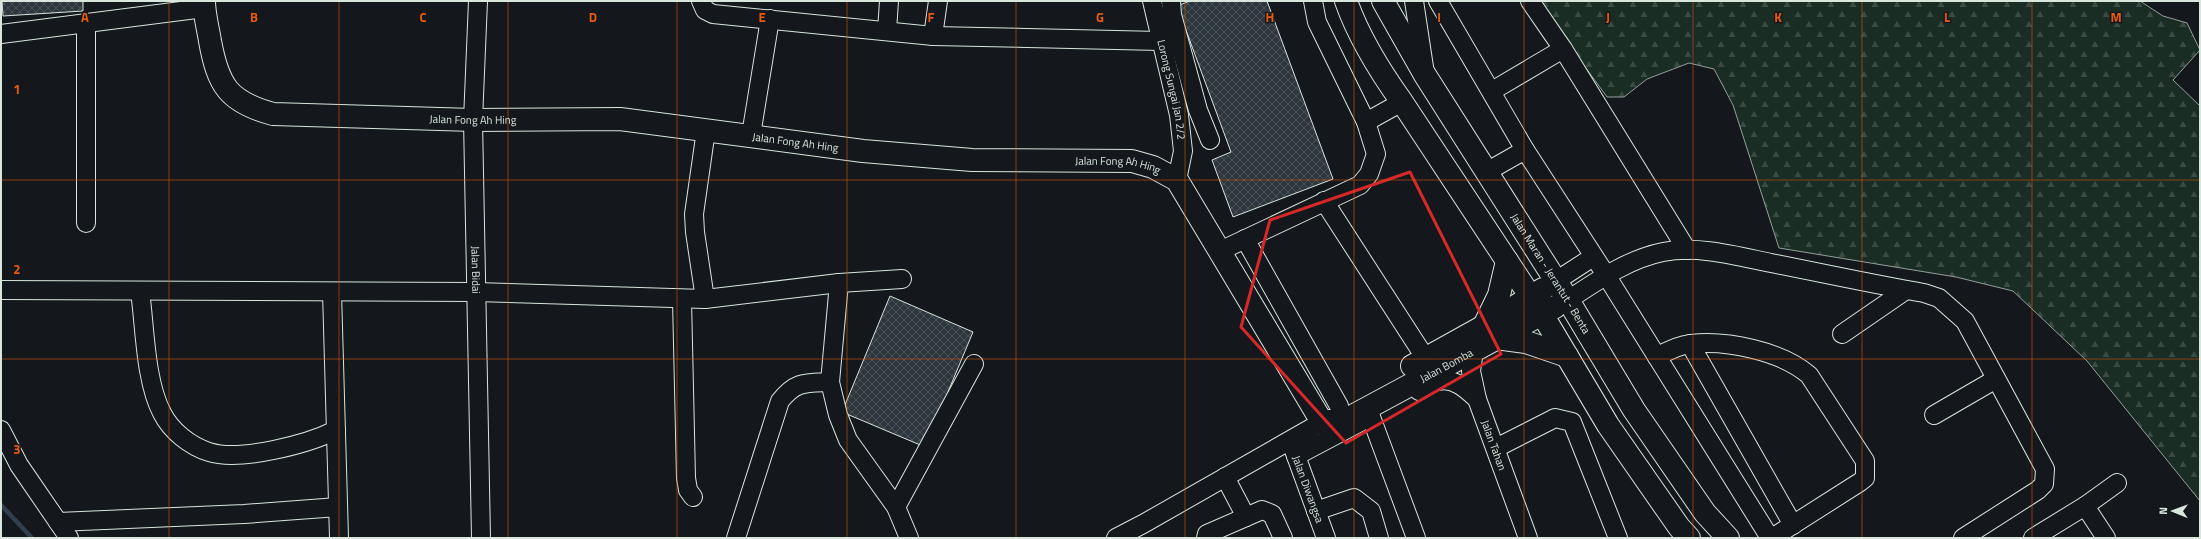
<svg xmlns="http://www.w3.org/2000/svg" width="2201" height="539" viewBox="0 0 2201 539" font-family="'Titillium Web',sans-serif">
	<defs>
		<pattern id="forest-firs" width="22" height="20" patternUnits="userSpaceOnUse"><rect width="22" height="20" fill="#1a2d24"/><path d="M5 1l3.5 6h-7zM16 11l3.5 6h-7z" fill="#3b4b43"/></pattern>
		<pattern id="building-cross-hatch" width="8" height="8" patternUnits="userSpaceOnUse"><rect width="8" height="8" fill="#2c363c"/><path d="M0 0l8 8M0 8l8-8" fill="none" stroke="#4a5358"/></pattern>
	</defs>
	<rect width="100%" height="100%" fill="#14181c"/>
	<path fill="url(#forest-firs)" stroke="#939e99" d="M1537,1H2140L2163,16L2187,23L2200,50L2173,80L2200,106V501L2087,361L2013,291L1956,277L1779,248L1733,105L1714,69L1689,63L1647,79L1624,97H1607Z"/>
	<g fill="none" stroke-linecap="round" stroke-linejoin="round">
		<path stroke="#2f3f4d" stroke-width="4.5" d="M1,505L32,538"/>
	</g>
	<g fill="url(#building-cross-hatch)" stroke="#d8e6dc">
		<path d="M2,1H83V11L3,16Z"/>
		<path d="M1190,1H1267L1333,179L1233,217L1212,160L1231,152L1177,6Z"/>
		<path d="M890,296L973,332L925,447L842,412Z"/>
	</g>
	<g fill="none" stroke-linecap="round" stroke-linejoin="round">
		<defs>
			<g id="minor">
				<path id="s1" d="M478,1L473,120L481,538"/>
				<path d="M701,1L705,10L713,14L933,36L1160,41"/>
				<path id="s2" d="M1152,1L1179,115L1183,151L1177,180"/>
				<path d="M1171,1L1172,15L1198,110L1210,140"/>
				<path d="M1414,1L1424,67"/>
				<path d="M1438,1L1525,150L1606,275L1770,538"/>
				<path d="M1530,1L1563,49L1687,250"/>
				<path d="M86,23V223"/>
				<path d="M887,31L889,1"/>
				<path d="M1,34L204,8"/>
				<path d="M933,36L938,1"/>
				<path d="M1492,91L1563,49"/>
				<path d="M1366,122L1402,102"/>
				<path d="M751,135L770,19"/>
				<path d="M1488,171L1525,150"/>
				<path d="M1324,201L1426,359"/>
				<path d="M1245,239L1339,406"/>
				<path d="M1220,251L1360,185L1369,174L1376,154L1366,122L1317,22L1313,1"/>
				<path d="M1556,281L1593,257"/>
				<path d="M1,290L475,292L705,299L839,283L902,279"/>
				<path d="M140,291C145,327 145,381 162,413C171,431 190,446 209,452C240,462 308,444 336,430"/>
				<path d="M332,292L339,538"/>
				<path d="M682,299L686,478L688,490L693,497"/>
				<path d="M705,299L695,232L694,214L706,130"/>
				<path d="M1568,300C1597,281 1628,259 1663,252C1697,245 1737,256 1771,263C1822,273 1873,284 1924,293L1939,298L1965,321L2045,469L2044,484L2038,490L1963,538"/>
				<path d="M1842,334L1906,290"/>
				<path d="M1690,344L1793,525"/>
				<path id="s3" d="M1474,351L1471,371L1477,399L1528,538"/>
				<path d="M1657,357C1667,351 1679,345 1691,344C1727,340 1781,351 1809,375L1865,461V478L1860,482L1772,538"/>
				<path d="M830,382L838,415L848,440L896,507L909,538"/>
				<path d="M1419,391C1424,388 1432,382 1438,381C1454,377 1467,390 1477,399"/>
				<path d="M1934,415L1996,379"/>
				<path d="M1371,417L1416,538"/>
				<path d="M1,430L19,465L69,538"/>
				<path id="s4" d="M1292,445L1326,538"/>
				<path d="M1496,448L1555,418L1572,422L1618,538"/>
				<path d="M1296,456L1366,419"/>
				<path d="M1225,477L1246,517L1262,510L1272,514L1283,538"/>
				<path d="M2085,506L2117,483"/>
				<path d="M896,507L974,364"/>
				<path d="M1316,511L1354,498L1371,511L1379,538"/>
				<path d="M58,522L244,514L338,507"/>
				<path d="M736,538L780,401C796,381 805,383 830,382L839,283"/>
				<path d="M1116,538L1143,524L1322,422"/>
				<path d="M1206,538L1207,534L1246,517"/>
				<path d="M2033,538L2085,506L2106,538"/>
			</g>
			<g id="major">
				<path id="s5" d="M204,1C204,14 208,28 210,41C218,85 228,102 273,114L473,120L620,119L863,151L972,160L1132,161L1153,167L1177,180L1322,422"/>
				<path d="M1346,1C1359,38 1379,70 1402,102L1542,314L1608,425L1679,527L1689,538"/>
				<path id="s6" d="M1383,1L1425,75L1568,300L1634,410L1705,513L1728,538"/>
				<path d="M1484,326L1499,295L1507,261"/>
				<path d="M1496,338L1526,342L1567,356"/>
				<path d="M1412,366L1484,326L1543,289"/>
				<path id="s7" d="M1322,422L1347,419L1555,307"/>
			</g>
		</defs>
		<use href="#minor" stroke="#d8e6dc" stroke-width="20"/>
		<use href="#major" stroke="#d8e6dc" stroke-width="24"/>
		<use href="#minor" stroke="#14181c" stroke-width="18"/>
		<use href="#major" stroke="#14181c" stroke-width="22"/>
	</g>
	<path fill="none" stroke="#d62828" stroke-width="3" stroke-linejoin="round" d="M1410,172L1501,354L1346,443L1241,327L1270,220Z"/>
	<path fill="none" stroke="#e8590c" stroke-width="1" stroke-opacity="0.55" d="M169,1V538M339,1V538M508,1V538M677,1V538M847,1V538M1016,1V538M1185,1V538M1354,1V538M1524,1V538M1693,1V538M1862,1V538M2032,1V538M1,180H2200M1,359H2200"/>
	<g text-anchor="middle" stroke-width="3" stroke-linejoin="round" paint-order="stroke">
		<g font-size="11" fill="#d8e6dc" stroke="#14181c">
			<text dy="4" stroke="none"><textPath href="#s2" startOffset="91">Lorong Sungai Jan 2/2</textPath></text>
			<text dy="4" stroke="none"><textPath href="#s5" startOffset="345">Jalan Fong Ah Hing</textPath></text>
			<text dy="4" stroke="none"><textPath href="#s5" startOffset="669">Jalan Fong Ah Hing</textPath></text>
			<text dy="4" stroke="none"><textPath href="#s5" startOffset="993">Jalan Fong Ah Hing</textPath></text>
			<text dy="4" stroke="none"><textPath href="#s1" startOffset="269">Jalan Bidai</textPath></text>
			<text dy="4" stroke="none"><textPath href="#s6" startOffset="320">Jalan Maran - Jerantut - Benta</textPath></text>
			<text dy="4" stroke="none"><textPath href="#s7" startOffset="138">Jalan Bomba</textPath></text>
			<text dy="4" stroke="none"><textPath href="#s3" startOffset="98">Jalan Tahan</textPath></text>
			<text dy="4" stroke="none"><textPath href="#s4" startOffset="47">Jalan Diwangsa</textPath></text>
		</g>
	</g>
	<g font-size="13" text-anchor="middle" font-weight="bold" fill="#e8590c" stroke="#14181c" stroke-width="3" stroke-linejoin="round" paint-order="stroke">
		<text x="85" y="22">A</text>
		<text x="254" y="22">B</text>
		<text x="423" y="22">C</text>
		<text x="593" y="22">D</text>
		<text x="762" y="22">E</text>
		<text x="931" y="22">F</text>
		<text x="1100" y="22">G</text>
		<text x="1270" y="22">H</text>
		<text x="1439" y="22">I</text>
		<text x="1608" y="22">J</text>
		<text x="1778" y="22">K</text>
		<text x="1947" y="22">L</text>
		<text x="2116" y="22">M</text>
		<text x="17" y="94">1</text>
		<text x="17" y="274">2</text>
		<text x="17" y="454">3</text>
	</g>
	<rect width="2201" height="539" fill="none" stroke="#d8e6dc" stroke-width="4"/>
	<g transform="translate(2173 511) rotate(271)" stroke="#14181c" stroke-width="3" paint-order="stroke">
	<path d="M0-3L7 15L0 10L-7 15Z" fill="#d8e6dc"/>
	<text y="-6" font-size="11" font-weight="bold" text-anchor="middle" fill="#d8e6dc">N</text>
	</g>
</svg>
